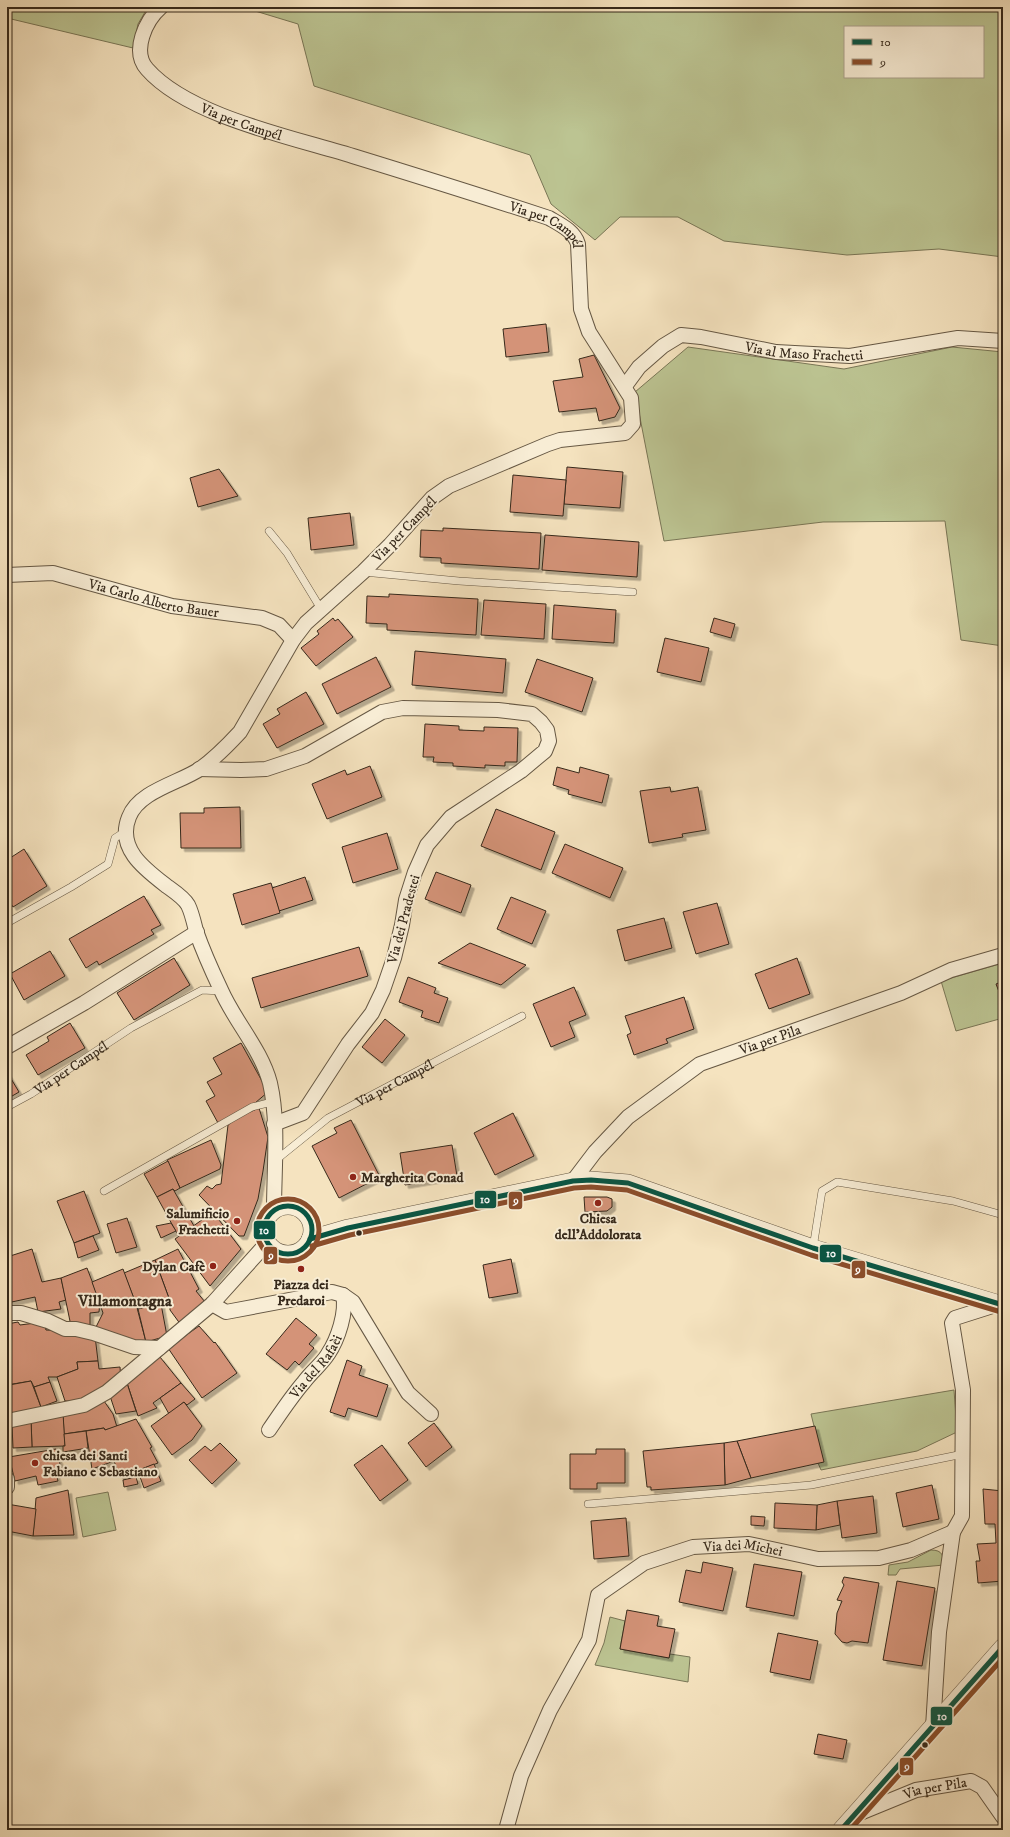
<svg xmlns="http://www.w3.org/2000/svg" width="1010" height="1837" viewBox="0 0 1010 1837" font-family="'IM FELL DW Pica',serif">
	<defs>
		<filter id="shadow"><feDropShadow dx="3.5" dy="3.5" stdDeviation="0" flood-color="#0004"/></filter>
	</defs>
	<rect width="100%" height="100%" fill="#f5e3bf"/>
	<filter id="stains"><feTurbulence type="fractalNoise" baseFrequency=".005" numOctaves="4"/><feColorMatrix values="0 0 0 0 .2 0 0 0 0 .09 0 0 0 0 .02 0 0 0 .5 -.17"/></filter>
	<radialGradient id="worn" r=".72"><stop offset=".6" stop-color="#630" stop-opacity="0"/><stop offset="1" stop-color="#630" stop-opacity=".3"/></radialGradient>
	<g fill="#bcc492" stroke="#797656" fill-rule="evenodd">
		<path d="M11,7H148L138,24L133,48L7,18Z"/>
		<path d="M242,7H1003V257L939,249L847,255L724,241L678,217H620L595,240L551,204L530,155L314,86L298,24ZM845,27H983V77H845Z"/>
		<path d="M688,347L844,369L952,347L1003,352V646L961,640L945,521L823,522L664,541L635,392Z"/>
		<path d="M1003,963V1018L956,1031L941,981Z"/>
		<path d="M954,1390L957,1432L917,1451L821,1470L818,1463L823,1462L811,1414Z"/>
		<path d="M108,1492L116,1530L83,1537L76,1498Z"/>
		<path d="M931,1550C943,1550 943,1556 944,1565L900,1569L896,1575H888L889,1565L908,1562Z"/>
		<path d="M610,1617L625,1621L620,1649L669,1658L670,1654L690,1657L688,1682L595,1665L604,1643Z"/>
	</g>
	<g fill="#d49378" stroke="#36291b" filter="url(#shadow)">
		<path d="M546,324L549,352L506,357L503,329Z"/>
		<path d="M594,355L620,408L615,417L599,421L596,408L559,412L553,381L583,377L579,359Z"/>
		<path d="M567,467L623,472L620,508L564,504Z"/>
		<path d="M219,469L238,496L198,507L190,478Z"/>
		<path d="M513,475L566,480L563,516L510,512Z"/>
		<path d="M350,513L354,545L311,550L308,518Z"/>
		<path d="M443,528L541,533L539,569L441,563V558L420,557L421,530L443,531Z"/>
		<path d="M545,535L639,542L637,577L542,570Z"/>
		<path d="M389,594L478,599L476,635L387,630V624L366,623L367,596L389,597Z"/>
		<path d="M484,600L546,604L544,639L481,635Z"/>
		<path d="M554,605L616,610L614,643L552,639Z"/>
		<path d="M333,618L335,621L338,619L353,637L316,666L301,648L319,634L317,631Z"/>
		<path d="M714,618L735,624L731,638L710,632Z"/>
		<path d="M665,638L709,648L701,682L657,672Z"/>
		<path d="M415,651L506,659L503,693L412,685Z"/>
		<path d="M376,657L391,687L337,714L322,684Z"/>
		<path d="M537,659L593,678L582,712L525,692Z"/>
		<path d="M306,692L324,724L277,748L263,724L280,714L277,709Z"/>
		<path d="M425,724L459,726V730L484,731V727L518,728L517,762H505V766L485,765V768L453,766V763L433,762L434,757H423Z"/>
		<path d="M370,766L382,797L327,819L312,784L345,770L347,775Z"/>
		<path d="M557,767L579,773L580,767L609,775L602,803L568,794L569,790L553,785Z"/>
		<path d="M670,787L671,792L698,787L706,830L682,834L683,837L649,843L640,791Z"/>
		<path d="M240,807L241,848H181L180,813H204V808Z"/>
		<path d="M496,809L555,832L541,870L481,846Z"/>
		<path d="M387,833L398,869L353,883L342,847Z"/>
		<path d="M565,844L623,868L610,898L552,873Z"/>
		<path d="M24,849L47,886L13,907L7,897V860Z"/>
		<path d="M436,872L471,885L461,913L425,899Z"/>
		<path d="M305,877L313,900L279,911L272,888Z"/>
		<path d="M271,883L280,913L242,925L233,894Z"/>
		<path d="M144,896L161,925L151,930L154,934L99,965L97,961L86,968L69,939Z"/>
		<path d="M511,897L546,911L532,944L497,929Z"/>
		<path d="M717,903L729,944L696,954L683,912Z"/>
		<path d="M664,918L672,948L625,961L617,930Z"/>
		<path d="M470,943L526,965L501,985L438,963Z"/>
		<path d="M359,947L368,976L261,1008L252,978Z"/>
		<path d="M50,951L65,976L24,1000L10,974Z"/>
		<path d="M174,958L190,985L134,1020L117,993Z"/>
		<path d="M797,958L810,994L769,1009L755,974Z"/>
		<path d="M408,977L436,988L434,993L448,998L439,1023L421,1017L423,1011L399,1002Z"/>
		<path d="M1003,981V996L1001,997L996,984Z"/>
		<path d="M574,987L586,1015L569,1022L575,1037L551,1047L533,1004Z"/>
		<path d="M684,997L694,1029L666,1039L668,1043L634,1055L627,1035L631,1033L625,1016Z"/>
		<path d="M385,1019L405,1035L382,1063L362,1047Z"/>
		<path d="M70,1023L85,1048L38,1075L26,1055L49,1041L47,1037Z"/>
		<path d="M241,1043L268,1092L255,1103L218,1123L206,1101L215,1096L207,1082L222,1074L213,1058Z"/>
		<path d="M7,1072L19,1092L7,1099Z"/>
		<path d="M259,1108L268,1137L263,1171L258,1199L244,1236H239L199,1195L207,1186L212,1189L216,1185L221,1184L228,1125L238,1117Z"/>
		<path d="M513,1113L534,1156L495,1175L474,1133Z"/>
		<path d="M351,1120L380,1177L339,1198L312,1146L337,1133L334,1128Z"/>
		<path d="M211,1140L221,1165L220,1169L180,1188L167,1160Z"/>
		<path d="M452,1145L457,1176L405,1185L400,1153Z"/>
		<path d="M168,1161L180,1188L175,1191L173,1189L157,1197L144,1174Z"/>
		<path d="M173,1189L194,1226L179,1237L157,1197Z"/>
		<path d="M84,1191L100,1233L74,1243L57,1201Z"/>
		<path d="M584,1197H607L612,1199V1207L607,1211L585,1212Z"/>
		<path d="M213,1212L241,1249L210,1286L175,1239Z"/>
		<path d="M127,1218L137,1247L116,1253L107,1224Z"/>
		<path d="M171,1223L176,1231L161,1238L156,1226Z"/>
		<path d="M93,1236L99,1250L78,1258L74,1243Z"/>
		<path d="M32,1249L42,1282L61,1278L66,1300L59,1302L61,1309L38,1312L35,1297L7,1303V1257Z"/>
		<path d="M178,1249L199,1289L196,1291L205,1302L181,1325L170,1310V1301L155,1260Z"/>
		<path d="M511,1259L518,1293L489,1298L483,1265Z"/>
		<path d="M155,1260L170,1301L161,1304L156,1299L153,1300L154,1305L138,1309L124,1273Z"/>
		<path d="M87,1268L100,1302L99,1312L90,1313V1327L71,1326L61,1278Z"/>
		<path d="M123,1269L136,1304L146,1342L120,1341L94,1331L103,1313L92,1282Z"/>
		<path d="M156,1299L161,1304L167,1336L146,1342L138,1309L154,1305L153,1300Z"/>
		<path d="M296,1318L317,1335L309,1344L314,1348L299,1365L295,1361L287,1370L266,1354Z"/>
		<path d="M18,1322L20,1325L43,1322L46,1330L72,1331L95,1336L98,1361L77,1362L78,1369L57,1377H48L50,1382L34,1387L31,1381L7,1385V1324Z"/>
		<path d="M199,1326L214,1343L215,1342L237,1373L202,1398L168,1348Z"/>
		<path d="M160,1357L181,1383L153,1403L157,1408L138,1416L126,1380Z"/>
		<path d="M347,1360L362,1366L359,1375L388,1385L377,1417L348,1408L345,1417L330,1412Z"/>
		<path d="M98,1361L99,1369L120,1367L121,1380L82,1402L65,1401L57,1377L78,1369L77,1362Z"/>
		<path d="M126,1380L136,1411L116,1414L109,1393Z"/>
		<path d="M31,1381L41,1407L30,1414H7V1393L10,1392L9,1385Z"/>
		<path d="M50,1382L57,1401L41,1407L34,1387Z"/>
		<path d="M181,1383L195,1399L187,1405L184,1402L169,1414L160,1398Z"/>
		<path d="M104,1401L113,1414L117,1427L105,1430L104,1428L64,1434L63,1413Z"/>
		<path d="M184,1402L202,1426L192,1440L172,1455L151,1426Z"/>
		<path d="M63,1413L65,1446L32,1447L31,1419Z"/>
		<path d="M31,1419L32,1447L13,1448L12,1425Z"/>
		<path d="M136,1419L152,1447L150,1448L158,1463L120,1477L114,1461L92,1469L86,1431L104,1428L105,1430Z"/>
		<path d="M434,1423L452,1447L426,1467L408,1443Z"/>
		<path d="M815,1426L824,1462L751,1478L737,1441Z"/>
		<path d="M86,1431L88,1448L63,1452V1446H65L64,1434Z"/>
		<path d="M737,1441L751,1478L725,1485L724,1443Z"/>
		<path d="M220,1443L237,1460L212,1484L189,1460L205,1446L211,1451Z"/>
		<path d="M724,1443L725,1485L651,1490V1487H647L643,1451Z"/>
		<path d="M382,1445L408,1480L380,1501L354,1465Z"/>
		<path d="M56,1449L61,1468L55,1469L58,1481L38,1485L36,1476L15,1481L9,1457Z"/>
		<path d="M596,1449H625V1483H597V1489H570V1454H596Z"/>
		<path d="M154,1464L161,1481L144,1488L139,1474L135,1475L134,1472Z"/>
		<path d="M136,1477L138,1484L124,1487L123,1480Z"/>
		<path d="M932,1485L939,1519L903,1527L896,1493Z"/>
		<path d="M983,1489L1003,1491V1581L978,1583L976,1561H980L977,1544L996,1543L995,1524H985Z"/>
		<path d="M68,1490L74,1535L33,1536L36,1498Z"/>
		<path d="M873,1496L877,1533L842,1538L837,1501Z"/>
		<path d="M837,1501L840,1525L816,1530L817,1505Z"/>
		<path d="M775,1503L817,1505L816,1530L774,1528Z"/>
		<path d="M7,1504L36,1509L33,1536L7,1531Z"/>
		<path d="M751,1516L765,1517L764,1526L751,1525Z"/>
		<path d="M626,1518L629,1556L594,1559L591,1521Z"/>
		<path d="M703,1562L733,1568L723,1611L679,1602L686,1570L701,1573Z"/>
		<path d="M754,1564L802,1572L794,1616L746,1607Z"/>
		<path d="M844,1577L879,1583L868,1643L852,1641L847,1643L842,1642L835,1634L837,1613L842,1601L837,1600L844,1585L842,1582Z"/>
		<path d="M897,1581L935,1588L922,1666L883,1660Z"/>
		<path d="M627,1610L659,1616L657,1626L675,1629L669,1658L620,1649Z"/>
		<path d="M778,1633L818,1641L810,1680L770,1672Z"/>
		<path d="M818,1734L847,1740L843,1759L814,1754Z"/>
	</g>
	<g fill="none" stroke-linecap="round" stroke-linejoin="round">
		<defs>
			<g id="service">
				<path d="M269,531L287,553L321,609"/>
				<path d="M363,572L459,581L633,592"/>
				<path d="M7,923L71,887L108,864L115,838L126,831"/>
				<path id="s1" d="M7,1107L31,1094L131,1028L202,990L221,991"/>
				<path id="s2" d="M276,1160L328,1118L522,1016"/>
				<path d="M104,1191L252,1107L272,1102"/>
				<path d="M813,1248L822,1191L837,1182L953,1201L1003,1215"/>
				<path d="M588,1504L811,1485L963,1454"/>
			</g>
			<g id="minor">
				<path id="s3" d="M161,7C146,20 131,51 147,69C189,117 296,138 356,157C421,177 485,197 549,218C561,225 574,231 578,244L581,309L589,332L631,398L633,424L625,433L560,440L548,444L449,486L432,498L390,545L363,572L306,623L293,640L240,732C228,745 214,759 200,769C179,783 139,791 129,817C116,849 146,870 168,887C175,892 184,898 188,905C192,913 194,923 196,931C203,951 212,971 221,990C235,1022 261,1049 270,1083C279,1122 274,1170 274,1210"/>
				<path id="s4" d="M625,386L639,367L663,346L681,335L701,337L776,352L850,356L958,338L1003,341"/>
				<path id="s5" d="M7,575L53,573L172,606L262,618L279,625L293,640"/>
				<path d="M199,769L241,770L266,769L305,756L382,712L403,708L498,710L532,714L541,722L547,730L549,741L545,751L521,771L451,817L427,845L415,872L406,900L402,925L394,958L383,990L372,1013L348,1044L303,1113L274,1124"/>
				<path d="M7,1047L84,1003L197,932"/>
				<path id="s6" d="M573,1181L595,1152L628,1117L700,1064L901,993L951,970L1003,955"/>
				<path d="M212,1304L226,1312L332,1292L343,1295L353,1302L408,1393L431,1414"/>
				<path d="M7,1313H21L48,1321L65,1329H76L93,1333L134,1347L159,1348"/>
				<path d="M7,1421L84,1405L107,1392L212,1304L267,1243"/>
				<path id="s7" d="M269,1430C280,1414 291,1397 304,1382C311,1372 322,1364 328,1354C338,1339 347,1312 343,1295"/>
				<path d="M7,1479V1487"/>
				<path d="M953,1532L962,1516L963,1390L952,1323L955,1318L999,1304"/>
				<path id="s8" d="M855,1815L916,1790L971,1781L982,1787L1003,1817"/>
				<path id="s9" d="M506,1830L521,1776L550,1710L589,1640L598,1595L644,1563L693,1547L749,1544L818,1559L879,1558L911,1550L953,1532L939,1632L933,1727"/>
			</g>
			<g id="tertiary">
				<circle cx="288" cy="1230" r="24"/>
				<path d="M310,1239L348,1228L573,1181L591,1180L628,1183L813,1248L1003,1305"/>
				<path d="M841,1830L1003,1647"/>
			</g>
		</defs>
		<use href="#service" stroke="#665844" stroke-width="8"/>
		<use href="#minor" stroke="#665844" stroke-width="16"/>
		<use href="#tertiary" stroke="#665844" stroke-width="18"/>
		<use href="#service" stroke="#f8edd5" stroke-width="7"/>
		<use href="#minor" stroke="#f8edd5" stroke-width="14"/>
		<use href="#tertiary" stroke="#f8edd5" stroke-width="17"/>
		<defs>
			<g id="bus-1">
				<circle cx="288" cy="1230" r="24"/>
				<path d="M310,1239L348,1228L573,1181L591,1180L628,1183L813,1248L1003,1305"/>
				<path d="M841,1830L1003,1647"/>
			</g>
			<g id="bus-2">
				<circle cx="288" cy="1230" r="31"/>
				<path d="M312,1246L350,1235L574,1188L591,1187L627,1190L811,1255L1001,1312"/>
				<path d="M850,1830L1003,1658"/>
			</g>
		</defs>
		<use href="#bus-1" stroke="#f8edd5" stroke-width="8"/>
		<use href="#bus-2" stroke="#f8edd5" stroke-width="8"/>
		<use href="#bus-1" stroke="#0a5543" stroke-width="5"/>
		<use href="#bus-2" stroke="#8b4e2b" stroke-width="5"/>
	</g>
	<g fill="#8f2418" stroke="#f8edd5" stroke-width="1.5">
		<circle cx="353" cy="1177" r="4"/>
		<circle cx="598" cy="1203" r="4"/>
		<circle cx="237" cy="1221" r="4"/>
		<circle cx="213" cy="1266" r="4"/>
		<circle cx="301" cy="1269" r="4"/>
		<circle cx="35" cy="1463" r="4"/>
	</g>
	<g fill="#36291b" stroke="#f8edd5" stroke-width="1.5">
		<circle cx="359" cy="1233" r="3.5"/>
		<circle cx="925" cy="1745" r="3.5"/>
	</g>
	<g text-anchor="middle" stroke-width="4" stroke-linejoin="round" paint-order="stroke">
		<g font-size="14" fill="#36291b" stroke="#f8edd5">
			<text dy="5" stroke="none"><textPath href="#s3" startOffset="179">Via per Campél</textPath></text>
			<text dy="5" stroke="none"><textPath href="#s3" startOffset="503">Via per Campél</textPath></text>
			<text dy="5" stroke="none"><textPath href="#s4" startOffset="201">Via al Maso Frachetti</textPath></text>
			<text transform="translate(404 529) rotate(-46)" y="5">Via per Campél</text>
			<text dy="5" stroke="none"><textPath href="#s5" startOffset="150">Via Carlo Alberto Bauer</textPath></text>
			<text transform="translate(403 919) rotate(-75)" y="5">Via dei Pradestei</text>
			<text dy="5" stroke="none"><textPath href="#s6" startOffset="248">Via per Pila</textPath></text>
			<text dy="5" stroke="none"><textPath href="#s1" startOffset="75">Via per Campél</textPath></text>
			<text dy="5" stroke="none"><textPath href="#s2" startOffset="142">Via per Campél</textPath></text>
			<text dy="5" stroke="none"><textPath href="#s7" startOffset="79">Via del Rafaèi</textPath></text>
			<text dy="5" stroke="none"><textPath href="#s9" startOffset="412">Via dei Michei</textPath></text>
			<text dy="5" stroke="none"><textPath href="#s8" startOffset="85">Via per Pila</textPath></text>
		</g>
		<g font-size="14" font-weight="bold" fill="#36291b" stroke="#f8edd5" text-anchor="start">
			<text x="361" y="1182">Margherita Conad</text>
			<text x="229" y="1218" text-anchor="end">Salumificio<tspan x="229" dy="16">Frachetti</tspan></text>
			<text x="598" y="1223" text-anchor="middle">Chiesa<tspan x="598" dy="16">dell'Addolorata</tspan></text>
			<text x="205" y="1271" text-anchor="end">Dylan Cafè</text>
			<text x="301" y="1289" text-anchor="middle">Piazza dei<tspan x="301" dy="16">Predaroi</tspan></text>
			<text x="43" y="1460">chiesa dei Santi<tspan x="43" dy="16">Fabiano e Sebastiano</tspan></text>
		</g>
		<g font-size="16" font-weight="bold" fill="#36291b" stroke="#f8edd5">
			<text x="125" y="1306">Villamontagna</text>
		</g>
	</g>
	<g stroke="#f8edd5" stroke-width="1.5">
		<rect x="474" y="1190" width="23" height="19" rx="4" fill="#0a5543"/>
		<rect x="508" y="1191" width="15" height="19" rx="4" fill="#8b4e2b"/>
		<rect x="253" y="1220" width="23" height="20" rx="4" fill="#0a5543"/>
		<rect x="819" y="1244" width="23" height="19" rx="4" fill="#0a5543"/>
		<rect x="263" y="1246" width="15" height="19" rx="4" fill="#8b4e2b"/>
		<rect x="851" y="1260" width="15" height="19" rx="4" fill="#8b4e2b"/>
		<rect x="930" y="1706" width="23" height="20" rx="4" fill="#0a5543"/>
		<rect x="899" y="1757" width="15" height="19" rx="4" fill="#8b4e2b"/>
	</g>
	<g font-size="11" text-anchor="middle" font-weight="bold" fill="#fff">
		<text x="485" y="1203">10</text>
		<text x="516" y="1204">9</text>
		<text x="264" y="1234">10</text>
		<text x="831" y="1257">10</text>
		<text x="271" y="1259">9</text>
		<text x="858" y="1273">9</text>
		<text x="942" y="1720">10</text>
		<text x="907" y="1770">9</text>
	</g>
	<rect width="1010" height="1837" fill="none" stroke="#f5e3bf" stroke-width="24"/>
	<rect x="8" y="8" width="994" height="1821" fill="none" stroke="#36291b" stroke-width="2"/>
	<rect x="12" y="12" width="986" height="1813" fill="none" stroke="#36291b"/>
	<rect x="844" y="26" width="140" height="52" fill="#f8edd5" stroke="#aa9f8b"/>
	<rect x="852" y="39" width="20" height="6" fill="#0a5543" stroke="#aa9f8b"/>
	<text x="880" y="46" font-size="12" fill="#36291b">10</text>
	<rect x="852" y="59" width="20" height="6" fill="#8b4e2b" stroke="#aa9f8b"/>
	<text x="880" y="66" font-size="12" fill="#36291b">9</text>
	<rect width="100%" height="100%" filter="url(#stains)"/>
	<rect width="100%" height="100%" fill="url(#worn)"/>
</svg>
